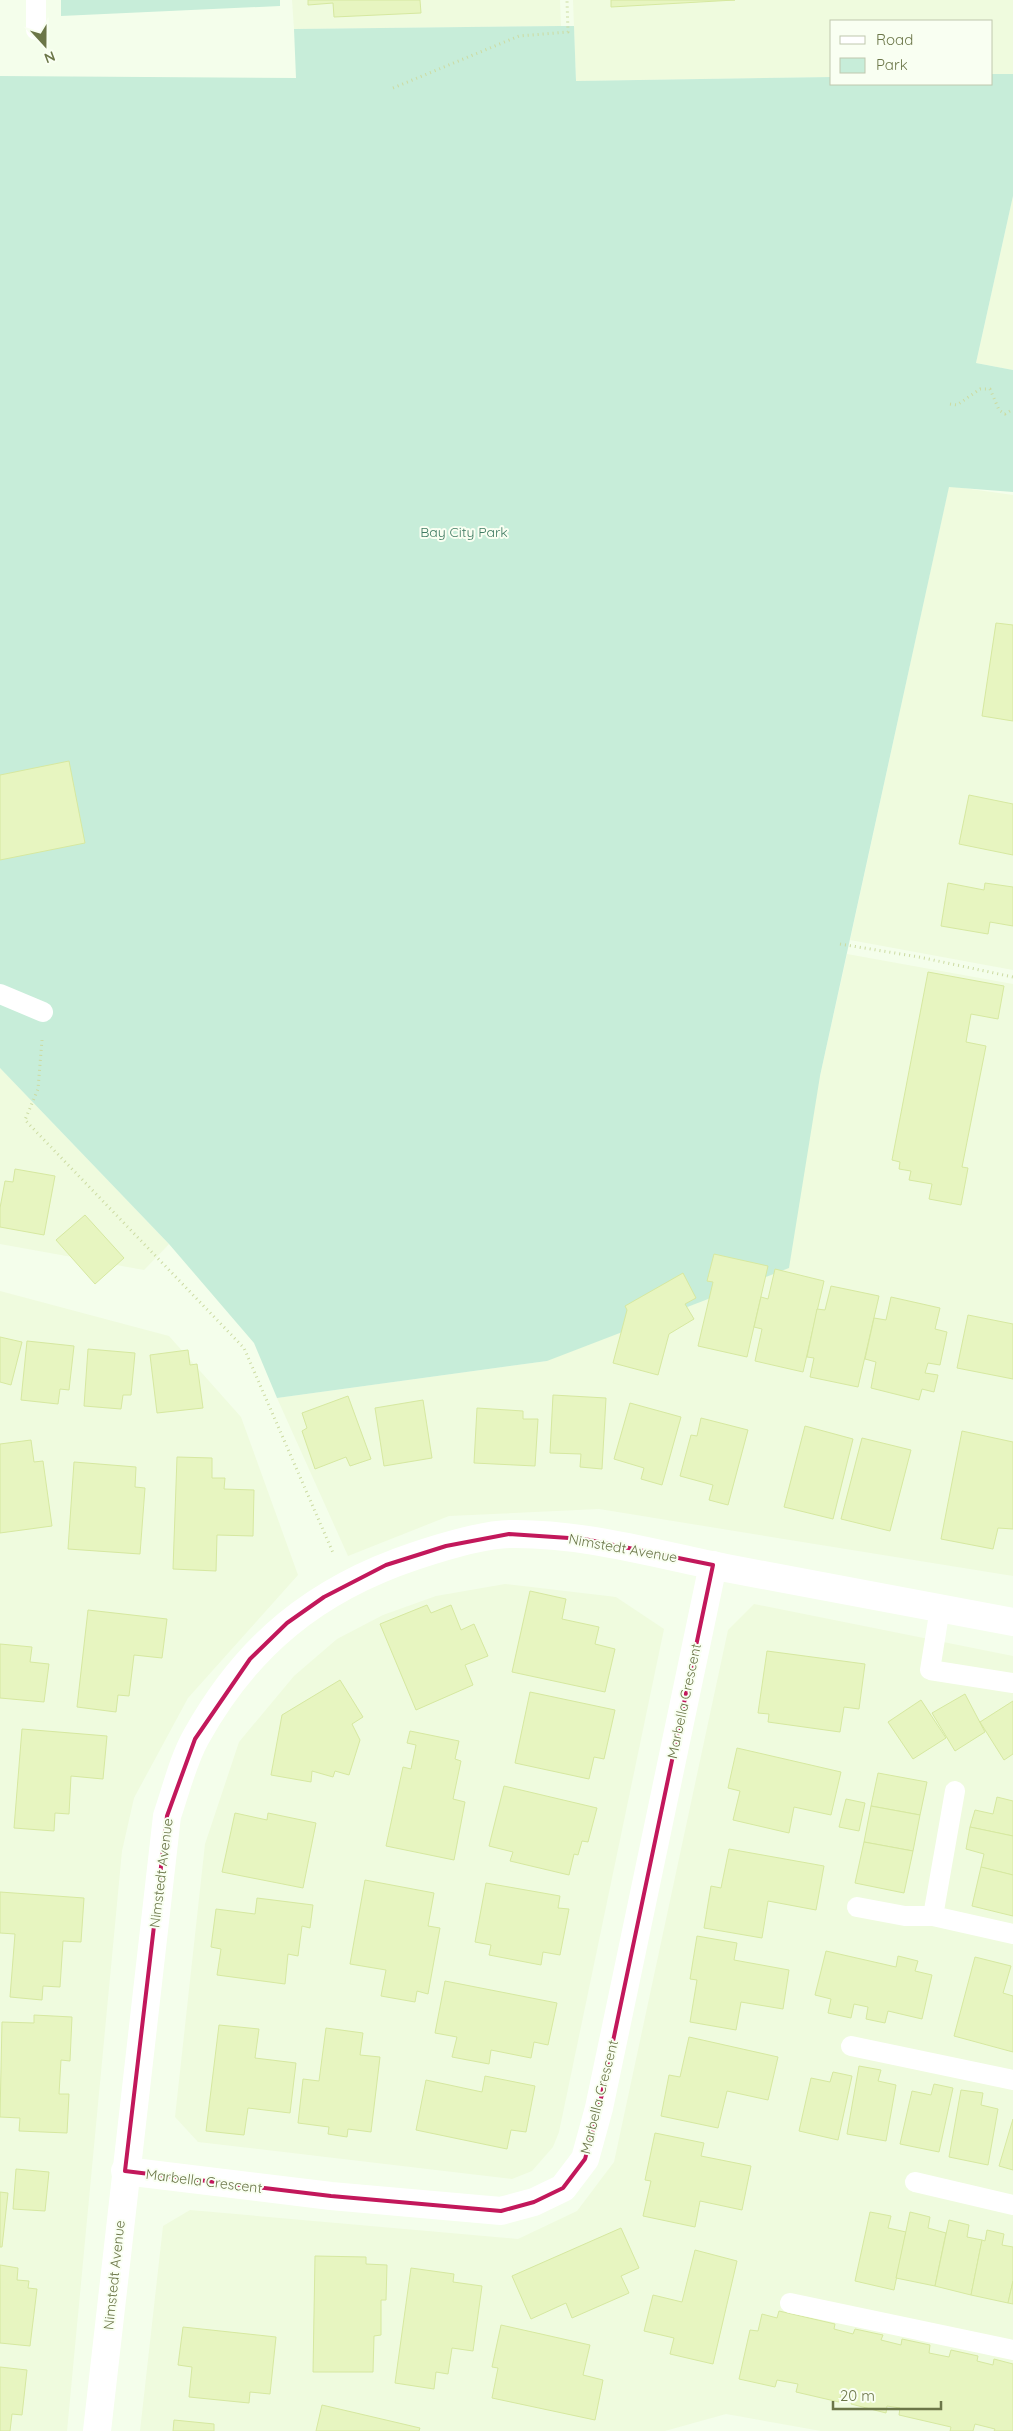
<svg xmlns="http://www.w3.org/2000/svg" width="1013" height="2431" viewBox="0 0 1013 2431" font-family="Quicksand,sans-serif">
	<rect width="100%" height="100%" fill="#f4feeb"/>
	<g fill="#effbde">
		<path d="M292,0H560L561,26L294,29Z"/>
		<path d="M573,0H1013V74H992V21H832V77L576,81Z"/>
		<path d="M1013,196V370L976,363Z"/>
		<path d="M949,486L1013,495V970L850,940Z"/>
		<path d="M847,954L1013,984V1576L599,1509L449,1516L348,1556L277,1398L547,1361L820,1076Z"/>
		<path d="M0,1068L169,1244L144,1270L0,1244Z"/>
		<path d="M0,1291L169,1336L241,1417L298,1575L188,1698L134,1798L122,1851L67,2431H0Z"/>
		<path d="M505,1584L616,1597L664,1629L559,2132L553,2147L532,2171L512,2179L198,2142L175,2117L205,1844L239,1742L294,1676L337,1639L383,1615L436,1596Z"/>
		<path d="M754,1604L1013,1656V2431H821L726,2414L665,2431H140L163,2226L190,2210L518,2239L577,2211L614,2162L728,1630Z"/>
	</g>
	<g fill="#c7edd9">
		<path d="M61,0H280V6L61,16Z"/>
		<path d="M561,26H574L576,81L832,77V84H992V74H1013V196L976,363L1013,370V492L949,487L820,1076L789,1268L547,1361L277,1398L254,1343L169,1244L0,1068V76L296,78L294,29Z"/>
	</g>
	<g fill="#e7f5c0" stroke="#d6e8a0">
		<path d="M308,0H420L421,13L334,17L333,3L308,5Z"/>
		<path d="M611,0H735L611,7Z"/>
		<path d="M996,623L1013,625V721L982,716Z"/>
		<path d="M69,761L85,843L0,860V775Z"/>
		<path d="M969,795L1013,804V855L959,844Z"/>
		<path d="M948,883L984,890L985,883L1013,887V926L990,922L988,934L941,926Z"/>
		<path d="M928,972L1004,986L998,1019L971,1014L966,1042L986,1046L962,1167L968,1168L961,1205L929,1199L932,1184L909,1180L911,1171L899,1169L900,1162L892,1160Z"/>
		<path d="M15,1169L55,1176L44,1235L0,1227V1208L5,1181L13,1182Z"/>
		<path d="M85,1215L124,1258L95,1284L56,1240Z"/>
		<path d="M714,1254L768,1266L747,1357L698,1346L713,1282L707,1281Z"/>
		<path d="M775,1269L824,1281L803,1372L755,1361L762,1329L754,1327L761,1297L768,1299Z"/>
		<path d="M683,1273L696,1298L685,1304L694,1319L669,1334L658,1375L613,1363L627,1310L625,1306Z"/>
		<path d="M831,1286L879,1296L858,1387L810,1377L814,1358L807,1357L817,1309L825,1310Z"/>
		<path d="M891,1297L940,1308L935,1329L947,1332L940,1365L928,1363L925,1373L938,1375L934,1392L922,1389L919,1400L871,1388L876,1362L865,1359L874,1318L886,1320Z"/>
		<path d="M968,1315L1013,1324V1379L957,1368Z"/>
		<path d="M0,1337L22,1342L11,1385L0,1382Z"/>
		<path d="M27,1341L74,1346L69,1390L60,1389L58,1404L21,1400Z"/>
		<path d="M88,1349L135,1353L131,1395H123L121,1409L84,1406Z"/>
		<path d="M188,1350L190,1365L197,1364L203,1408L157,1413L150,1355Z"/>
		<path d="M553,1395L606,1398L602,1469L580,1467L581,1454L550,1453Z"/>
		<path d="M348,1396L371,1459L350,1466L346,1457L315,1469L302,1431L307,1428L302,1413Z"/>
		<path d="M423,1400L432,1458L384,1466L375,1408Z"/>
		<path d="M630,1403L681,1417L662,1485L641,1479L644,1468L614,1459Z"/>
		<path d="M477,1408L523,1411V1419H538L535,1466L474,1463Z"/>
		<path d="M701,1418L748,1430L728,1505L709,1500L713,1485L680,1476L691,1435L697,1436Z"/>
		<path d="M805,1426L853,1439L833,1519L784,1507Z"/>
		<path d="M962,1431L1013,1442V1529L998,1528L993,1549L941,1539Z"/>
		<path d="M862,1438L911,1450L890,1531L841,1519Z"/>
		<path d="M31,1440L34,1462L43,1461L52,1526L0,1533V1444Z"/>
		<path d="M177,1457L212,1458V1478H225L224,1489L254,1490L253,1536L217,1535L216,1571L173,1569Z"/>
		<path d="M74,1462L136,1467L135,1487L145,1488L140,1554L68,1549Z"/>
		<path d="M530,1591L566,1599L562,1619L599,1627L595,1644L615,1649L605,1692L512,1672Z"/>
		<path d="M427,1605L431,1613L451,1605L461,1630L474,1624L488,1656L465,1665L473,1685L416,1710L380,1624Z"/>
		<path d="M88,1610L167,1619L162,1658L134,1655L129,1696L118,1695L116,1712L77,1707Z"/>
		<path d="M0,1644L32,1647L30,1662L49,1664L44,1702L0,1698Z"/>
		<path d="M767,1651L865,1664L859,1709L844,1707L840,1732L768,1722L769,1714L758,1713Z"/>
		<path d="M340,1680L363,1717L352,1724L360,1740L349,1775L335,1771L333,1777L312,1771L311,1782L271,1775L282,1715Z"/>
		<path d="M530,1692L615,1710L604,1759L594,1757L589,1779L515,1763Z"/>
		<path d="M965,1694L985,1732L955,1751L932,1713Z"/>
		<path d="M921,1700L946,1738L913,1759L888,1722Z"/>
		<path d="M1013,1701V1754L1004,1760L980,1722Z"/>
		<path d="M22,1729L107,1736L103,1779L71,1776L69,1814L55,1813L54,1831L14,1828Z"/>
		<path d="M410,1731L459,1741L455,1759L461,1761L453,1799L465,1802L454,1860L386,1846L403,1767L411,1769L416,1745L407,1743Z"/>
		<path d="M737,1748L841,1772L831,1815L794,1807L789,1833L733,1820L740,1791L728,1788Z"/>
		<path d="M878,1773L927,1782L920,1815L871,1806Z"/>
		<path d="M504,1786L597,1808L588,1842L582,1841L578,1855L574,1854L569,1875L510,1861L513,1852L489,1846Z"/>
		<path d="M997,1797L1013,1801V1836L970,1827L975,1810L993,1814Z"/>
		<path d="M846,1799L865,1803L859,1831L839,1827Z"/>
		<path d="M871,1806L920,1815L913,1851L864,1842Z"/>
		<path d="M235,1813L267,1820L268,1813L316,1823L303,1888L222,1872Z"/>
		<path d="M970,1827L1013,1836V1875L981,1867L984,1854L966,1849Z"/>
		<path d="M864,1842L913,1851L904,1893L855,1883Z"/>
		<path d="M729,1849L824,1866L816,1910L768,1901L762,1938L704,1928L711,1886L721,1888Z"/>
		<path d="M981,1867L1013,1875V1916L972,1906Z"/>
		<path d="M365,1880L434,1893L428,1926L440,1928L428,1994L417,1991L415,2002L381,1996L386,1970L350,1964Z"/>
		<path d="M486,1883L560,1896L558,1908L569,1909L560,1955L543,1952L541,1965L489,1955L491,1945L475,1942Z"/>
		<path d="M0,1892L84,1898L81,1942L63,1941L60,1987L43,1986L42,2000L10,1997L15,1934L0,1933Z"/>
		<path d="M257,1898L313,1905L310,1928L302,1926L298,1956L288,1954L285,1984L217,1975L221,1949L211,1947L216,1909L255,1914Z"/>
		<path d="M697,1936L737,1943L734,1960L789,1970L783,2009L741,2002L736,2030L690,2022L697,1980L690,1979Z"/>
		<path d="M826,1951L896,1967L898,1956L918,1961L915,1971L932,1975L922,2019L888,2011L885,2023L866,2019L868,2007L854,2004L851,2018L828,2013L831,1999L815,1995Z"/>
		<path d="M975,1957L1011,1966L1003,1993L1013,1996V2052L954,2036Z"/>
		<path d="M445,1981L557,2003L548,2045L534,2042L531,2058L491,2050L489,2064L452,2057L457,2037L435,2033Z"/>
		<path d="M34,2015L72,2017L70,2061L61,2060L59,2094H69L67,2133L19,2131L20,2118L0,2117L2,2022L34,2023Z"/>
		<path d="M219,2025L259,2029L255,2058L296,2063L290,2113L248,2108L244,2135L206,2131Z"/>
		<path d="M326,2028L363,2033L360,2055L380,2057L371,2132L348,2129L347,2137L328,2134L329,2127L298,2123L303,2079L319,2081Z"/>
		<path d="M689,2037L778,2057L768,2100L727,2091L718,2128L661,2116L669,2075L680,2077Z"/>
		<path d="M859,2066L881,2070L878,2081L896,2085L886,2141L847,2134Z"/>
		<path d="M833,2072L852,2076L838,2140L799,2131L811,2078L830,2082Z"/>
		<path d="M485,2076L535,2086L526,2132L511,2130L507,2149L416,2130L426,2080L482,2092Z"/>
		<path d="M934,2084L953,2088L939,2152L900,2144L912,2091L931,2095Z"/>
		<path d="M961,2090L983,2093L981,2105L998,2109L988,2165L949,2157Z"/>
		<path d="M1013,2119V2170L999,2166Z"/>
		<path d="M655,2133L704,2143L701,2156L751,2166L742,2210L700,2201L695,2227L643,2216L651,2181L645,2180Z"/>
		<path d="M16,2169L49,2172L45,2211L13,2209Z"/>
		<path d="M0,2192L8,2193L2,2247H0Z"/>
		<path d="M870,2212L891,2216L888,2228L906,2232L894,2290L855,2281Z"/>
		<path d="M910,2212L930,2217L928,2228L946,2233L935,2286L896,2278Z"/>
		<path d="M949,2220L969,2225L967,2237L982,2240L971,2295L935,2286Z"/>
		<path d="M621,2228L639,2268L621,2276L629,2293L572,2318L566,2303L531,2319L512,2276Z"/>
		<path d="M987,2230L1004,2234L1002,2245L1013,2247V2281L1008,2303L971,2295L982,2240L985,2241Z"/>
		<path d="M695,2250L737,2261L713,2364L670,2354L674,2338L644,2331L653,2295L682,2302Z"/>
		<path d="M315,2256L366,2257V2264L387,2265L386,2300H381V2335L374,2336L373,2372H313Z"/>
		<path d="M0,2265L18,2268L17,2280L29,2281L28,2288L37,2289L30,2346L0,2343Z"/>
		<path d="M411,2268L454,2274L453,2282L482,2286L473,2351L452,2348L448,2374L436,2372L434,2389L395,2383Z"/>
		<path d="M1013,2281V2304L1008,2303Z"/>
		<path d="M779,2311L835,2324L834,2329L853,2334L855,2329L883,2335L881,2340L901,2345L902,2339L930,2345L929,2353L949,2357L951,2350L978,2356L977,2361L993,2365L994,2359L1013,2364V2431H994L995,2429L975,2424L973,2431H950L951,2427L899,2415L900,2408L887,2406L886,2413L851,2404L853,2397L841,2394L839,2402L796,2392L798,2384L777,2380L775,2387L739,2379L750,2330L758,2331L762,2314L777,2318Z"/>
		<path d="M501,2325L590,2345L583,2375L603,2380L595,2420L492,2398L498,2368L492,2367Z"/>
		<path d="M183,2327L276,2337L270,2394L250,2392L249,2403L189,2397L192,2367L178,2365Z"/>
		<path d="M0,2367L27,2370L22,2415L12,2414L10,2431H0Z"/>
		<path d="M322,2405L420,2428L419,2431H316Z"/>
		<path d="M174,2420L214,2424V2431H173Z"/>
	</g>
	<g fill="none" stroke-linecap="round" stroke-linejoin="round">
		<g stroke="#ccdba2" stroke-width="3" stroke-dasharray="1 4" stroke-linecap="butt">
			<path d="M393,88L519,36L568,32L567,0"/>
			<path d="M950,404L957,405L980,389H990L999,410L1005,414L1013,409"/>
			<path d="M840,944L919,957L1013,977"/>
			<path d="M42,1040L38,1089L25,1120L244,1348L334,1555"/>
		</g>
		<g stroke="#fff" stroke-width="20">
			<path d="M36,0V30"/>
			<path d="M0,994L43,1012"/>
			<path d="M940,1608L930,1670L1013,1683"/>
			<path d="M955,1791L933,1916L1013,1934"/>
			<path d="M857,1907L905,1916H933"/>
			<path d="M851,2046L1013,2080"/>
			<path d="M915,2182L1013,2205"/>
			<path d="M790,2303L1013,2350"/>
		</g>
		<g stroke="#fff" stroke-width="28">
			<path d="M125,2171L331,2196L501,2211L534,2202L563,2188L585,2159L599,2108L713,1565"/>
			<path d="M97,2431L167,1816C176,1790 183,1760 196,1737C247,1645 316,1589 415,1556C442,1547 483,1534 511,1534C584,1533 655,1554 726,1568C822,1586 917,1604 1013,1622"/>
		</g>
	</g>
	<path fill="none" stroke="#c2185b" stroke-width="4" stroke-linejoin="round" d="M509,1534L584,1539L713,1565L599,2108L585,2159L563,2188L534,2202L501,2211L331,2196L125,2171L167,1816L195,1739L250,1659L287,1623L324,1597L386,1565L446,1546Z"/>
	<g text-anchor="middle" stroke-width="4" stroke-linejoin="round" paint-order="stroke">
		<g font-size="14" fill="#3f7b62" stroke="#f9fff2">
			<text x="464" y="537">Bay City Park</text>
		</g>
		<g font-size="14" fill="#6b7648" stroke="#f9fff2">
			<text transform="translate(623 1548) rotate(10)" y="5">Nimstedt Avenue</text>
			<text transform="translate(684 1701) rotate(-78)" y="5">Marbella Crescent</text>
			<text transform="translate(161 1873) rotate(-83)" y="5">Nimstedt Avenue</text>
			<text transform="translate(599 2097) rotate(-76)" y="5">Marbella Crescent</text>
			<text transform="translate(204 2181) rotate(7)" y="5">Marbella Crescent</text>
			<text transform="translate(114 2275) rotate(-84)" y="5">Nimstedt Avenue</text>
		</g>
	</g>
	<rect x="830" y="20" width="162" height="65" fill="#f9fff2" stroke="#c0c8ae"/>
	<rect x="840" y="36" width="25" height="8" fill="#ffffff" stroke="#c0c8ae"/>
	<text x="876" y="45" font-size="15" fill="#6b7648">Road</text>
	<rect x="840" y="58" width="25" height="15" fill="#c7edd9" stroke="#c0c8ae"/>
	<text x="876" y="70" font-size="15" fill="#6b7648">Park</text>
	<g transform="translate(45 45) rotate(159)" stroke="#f9fff2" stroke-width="4" paint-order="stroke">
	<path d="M0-4L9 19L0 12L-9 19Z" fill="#6b7648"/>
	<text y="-8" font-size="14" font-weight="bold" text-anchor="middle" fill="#6b7648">N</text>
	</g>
	<path d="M833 2401v8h108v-8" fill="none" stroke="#6b7648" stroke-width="2.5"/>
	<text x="840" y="2401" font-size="15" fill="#6b7648" stroke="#f9fff2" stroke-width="4" paint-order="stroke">20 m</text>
</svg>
